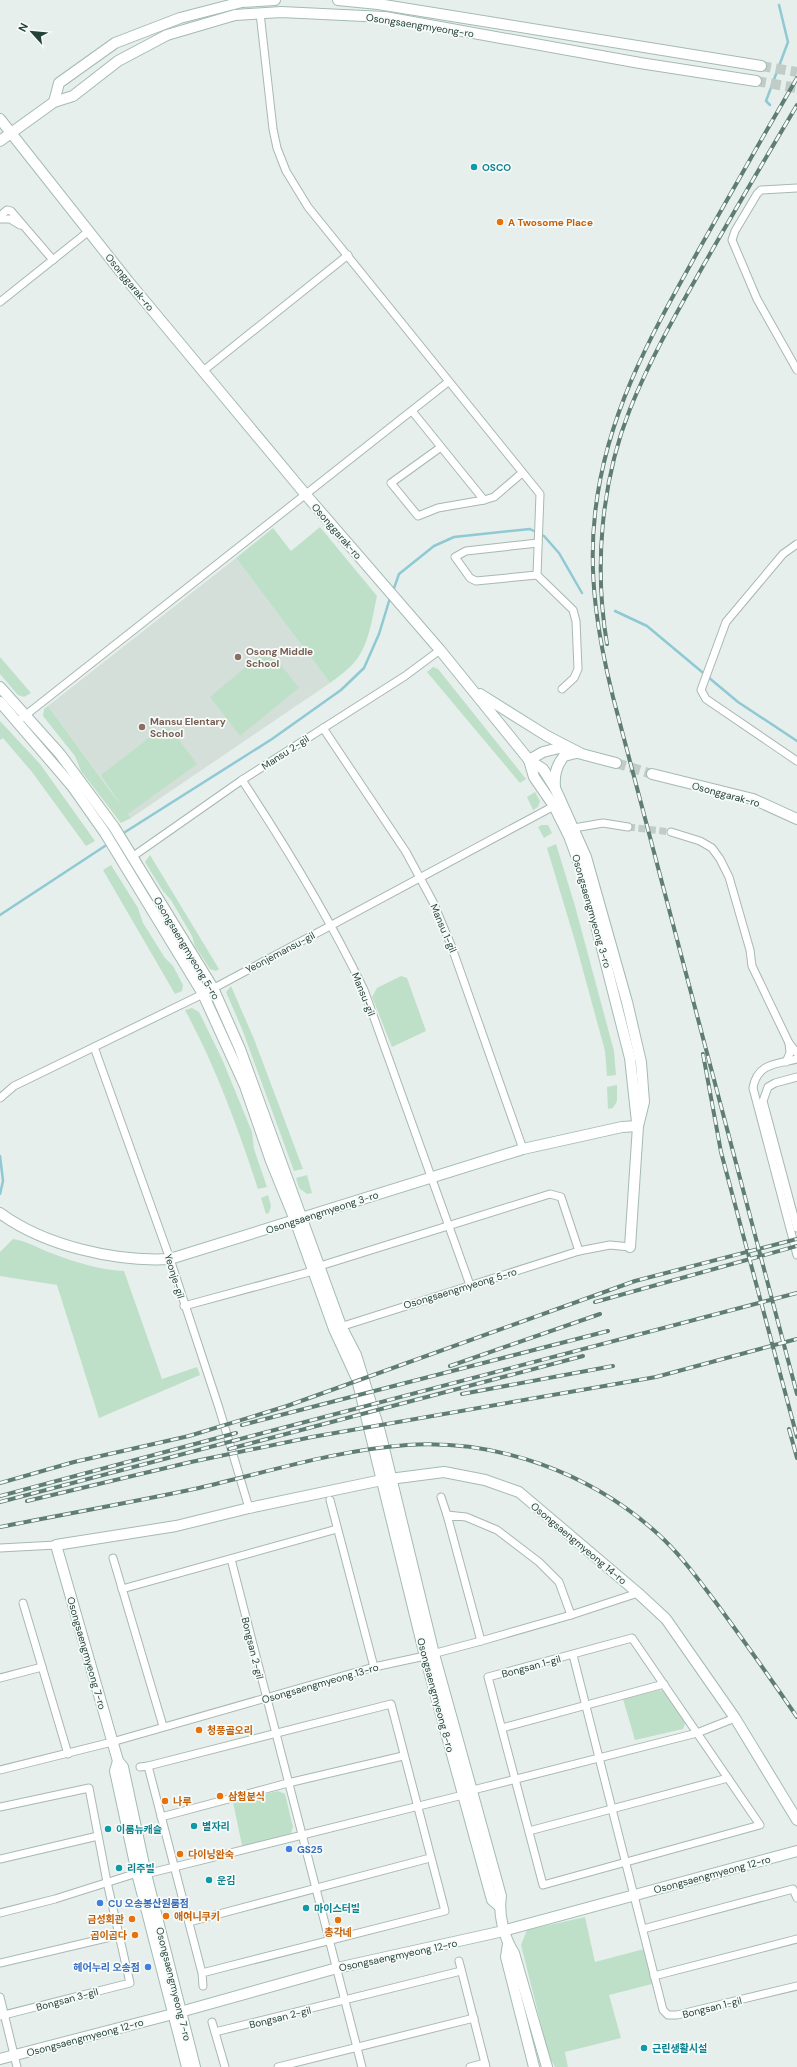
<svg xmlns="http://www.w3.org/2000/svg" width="797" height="2067" viewBox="0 0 797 2067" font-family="'DM Sans','Noto Sans KR',sans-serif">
	<rect width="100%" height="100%" fill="#e6efeb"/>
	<path fill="#d4dfda" d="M236,558L330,683L131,818L48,706Z"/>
	<g fill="#bfe0c8">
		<path d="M320,527L377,596C372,618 369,648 352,665C345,672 337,678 330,683L236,558L273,528L291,551Z"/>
		<path d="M268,648L299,688L240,736L210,697Z"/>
		<path d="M0,657L31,693L24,697L18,695L0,674Z"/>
		<path d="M433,667L438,669L526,779L520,783L427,672Z"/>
		<path d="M48,706L120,804L101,775L167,724L197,764L128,814L131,818L121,823L81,771L75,756L43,716L44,709Z"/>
		<path d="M0,721L40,764L95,841L86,846L32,772L3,738L0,740Z"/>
		<path d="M535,792L540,801L538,807L533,810L527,797Z"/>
		<path d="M542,825H548L552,833L544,838L538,827Z"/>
		<path d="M556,844L575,906L614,1051L616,1075L607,1076L605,1051L575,941L547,848Z"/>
		<path d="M150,855L219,969L216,971L210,969L195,946L192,936L171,900L163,891L145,862Z"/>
		<path d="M111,865L138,908L143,923L165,958L173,966L183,985L182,991L175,994L103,870Z"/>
		<path d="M401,976L407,978L426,1031L392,1047L372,997L377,988Z"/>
		<path d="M231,986L254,1039L303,1169L294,1171L242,1029L226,992Z"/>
		<path d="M192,1008L199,1012L222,1059L252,1132L254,1149L267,1187L258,1189C238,1128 216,1067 185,1010Z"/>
		<path d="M617,1085V1101L613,1108L608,1109L607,1087Z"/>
		<path d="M307,1175L312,1193L307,1194L299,1188L296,1178Z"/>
		<path d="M268,1195L271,1206L269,1213L266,1214L261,1198Z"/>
		<path d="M13,1239C27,1241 36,1247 48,1252C72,1261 99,1270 124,1271L162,1379L197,1367L200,1375L99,1418L57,1285L0,1276V1252Z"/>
		<path d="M660,1690L664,1691L686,1721L683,1729L635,1740L623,1699Z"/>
		<path d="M278,1791L285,1794L293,1827L289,1839L243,1850L233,1802Z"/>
		<path d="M585,1917L595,1962L644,1949L652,1984L609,1995L621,2038L565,2052L568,2067H555L549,2056L521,1945L527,1930Z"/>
	</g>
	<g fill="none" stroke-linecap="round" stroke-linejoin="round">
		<g stroke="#8ec9d4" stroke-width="2.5">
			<path d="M770,105L766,101L788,42L779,5"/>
			<path d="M393,591L399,574L434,546L454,537L530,529L544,536L559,553L582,593"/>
			<path d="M615,611L647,626L738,702L797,741"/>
			<path d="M122,834L272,739L341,690L364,668L379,634L390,598"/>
			<path d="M0,915L108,844"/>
			<path d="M0,1156L3,1181L0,1194"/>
		</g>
		<path stroke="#bfccc8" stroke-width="7" stroke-dasharray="7 3.5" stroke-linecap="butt" d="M628,827L671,832"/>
		<g stroke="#bfccc8" stroke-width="10" stroke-dasharray="10 5" stroke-linecap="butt">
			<path d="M761,66L797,72"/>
			<path d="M756,81L797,88"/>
			<path d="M616,763L652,774"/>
		</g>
		<defs>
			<g id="street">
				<path d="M260,13L273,129L277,148L286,171L308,207L540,494L537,575L573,610L576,621L578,669L574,678L562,689"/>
				<path d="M797,188L761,190L757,194L735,231L732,240L757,299L797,370"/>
				<path d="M0,216L7,210L11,211L53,260"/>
				<path d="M0,219H10L20,225"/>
				<path d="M0,302L89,231"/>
				<path d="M203,371L348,255"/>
				<path d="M412,411L484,500L438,508L418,516L391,483L441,447"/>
				<path d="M484,500L494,497L522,473"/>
				<path d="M797,544L783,554L726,622L701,690L706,699L797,761"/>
				<path d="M537,575L476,581L470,578L455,557L466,551L538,543"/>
				<path d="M22,718L448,382"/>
				<path d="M323,728L406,852L433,902L451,945L523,1149"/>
				<path d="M242,780C287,848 329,917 364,990L470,1285"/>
				<path d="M574,828L603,823L628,827"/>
				<path d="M671,832L700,841L712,848L720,859L729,877L750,950L752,966L789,1043"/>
				<path d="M132,857L242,780L405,676L440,650"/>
				<path d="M94,1047L170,1259L219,1408L249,1508"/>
				<path d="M797,1059C777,1064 757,1063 753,1088L797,1255"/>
				<path d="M786,1062L790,1053L789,1043L797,1053"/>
				<path d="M797,1077L775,1083L768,1087L763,1101L797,1228"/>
				<path d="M0,1098L14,1086L203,994L554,806"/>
				<path d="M320,1266L550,1194L561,1197L579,1251"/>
				<path d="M184,1306L313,1271"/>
				<path d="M337,1328L579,1251L610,1245L630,1247"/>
				<path d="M441,1497L447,1515"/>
				<path d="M330,1500L374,1667"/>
				<path d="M0,1548L56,1545"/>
				<path d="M113,1558L163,1726"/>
				<path d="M231,1559L362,2067"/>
				<path d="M122,1589L337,1529"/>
				<path d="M23,1603L68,1754"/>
				<path d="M632,1638L760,1825L543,1885L488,1677Z"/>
				<path d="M481,1641L447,1515L466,1517L497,1530L539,1562L559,1582L571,1615"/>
				<path d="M573,1655L663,2010L668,2015H677L797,1986"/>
				<path d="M0,1678L42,1667"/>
				<path d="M502,1728L664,1684"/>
				<path d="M140,1767L148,1766"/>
				<path d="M0,1770L112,1742L374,1667L425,1656L481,1641L571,1615L638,1593"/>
				<path d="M473,1790L697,1733L735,1718"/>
				<path d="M0,1807L89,1788L107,1882L130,1983L0,2016"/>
				<path d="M161,1817L288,1783L403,1756"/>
				<path d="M529,1831L728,1778"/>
				<path d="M0,1859L98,1836"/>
				<path d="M146,1874L463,1795"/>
				<path d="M0,1913L55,1899L137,1873"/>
				<path d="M189,1922L430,1858"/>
				<path d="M643,1929L793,1889L797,1898"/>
				<path d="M459,1961L486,2067"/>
				<path d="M0,1963L119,1935"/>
				<path d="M202,1973L445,1911L391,1704L148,1766L202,1973L203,1986"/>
				<path d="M654,1976L797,1939"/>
				<path d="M0,1997L17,2067"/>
				<path d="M212,2022L225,2067"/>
				<path d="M215,2032L461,1971"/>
				<path d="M278,2067L474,2018"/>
				<path d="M470,2067L485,2063"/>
			</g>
			<g id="secondary">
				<path d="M338,0L378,4L761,66"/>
				<path d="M54,102L59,83L115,43L180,18L242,2L275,0"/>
				<path d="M0,119L128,281L306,495L440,650L529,760L543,769L555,788L586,857L627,1002L641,1062L644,1102L638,1126L630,1247"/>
				<path d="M0,141L54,102L73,96L118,61L167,35L235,15L281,12L385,17L640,63L756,81"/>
				<path d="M0,687L60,754L114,827L213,988L240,1049L341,1326L356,1355L380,1432L434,1654L501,1896C498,1914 504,1938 514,1953L547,2067"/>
				<path d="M480,694L547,736L580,753"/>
				<path d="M0,702L72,786L105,833L203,994L245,1086L271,1161L295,1220L334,1329L357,1379L425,1656L492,1900L499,1906"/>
				<path d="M529,760L534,777L554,806L569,836L583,874L630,1058L637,1122"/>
				<path d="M529,760L543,752L559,748L616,763"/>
				<path d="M652,774L753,799L797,819"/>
				<path d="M555,788C554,775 556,766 564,756L576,753"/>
				<path d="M0,1213C45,1246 116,1262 170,1259L523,1149L622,1127L638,1126"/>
				<path d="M118,1761L115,1771L137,1873L187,2067"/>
				<path d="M508,1944L506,1957L534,2067"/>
				<path d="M0,2059L173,2014L337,1968L499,1932L797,1851"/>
				<path d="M195,2067L146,1874L123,1767L118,1761L56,1545L176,1526L249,1508L382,1480L444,1472L485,1480L519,1492L638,1593L666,1619L735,1718L797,1820"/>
			</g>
		</defs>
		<use href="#street" stroke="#a8b8b2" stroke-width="9"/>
		<use href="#secondary" stroke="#a4bbb3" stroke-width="12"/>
		<use href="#street" stroke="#fff" stroke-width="7"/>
		<use href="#secondary" stroke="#fff" stroke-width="10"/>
		<defs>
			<g id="rail">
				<path d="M797,78C765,133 733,189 702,244C653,332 606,412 595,514C588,576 598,637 613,697L797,1394"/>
				<path d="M607,644C594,567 601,482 630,409C649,362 673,319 698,275C730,218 764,161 797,105"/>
				<path d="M703,1054L721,1152L797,1437"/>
				<path d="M595,1302L797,1246"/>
				<path d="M450,1366L600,1314"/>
				<path d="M462,1394L613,1366"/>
				<path d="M242,1425L608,1331"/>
				<path d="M789,1429L797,1458"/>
				<path d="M229,1449L583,1356"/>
				<path d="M0,1483L74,1462L189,1436L287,1406L635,1281L797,1239"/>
				<path d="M0,1496L236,1433"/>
				<path d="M27,1501L191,1462L312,1437L656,1377L797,1339"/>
				<path d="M0,1502L797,1293"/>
				<path d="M0,1527C66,1514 133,1502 199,1488C268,1472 337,1450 407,1445C498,1439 591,1473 658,1534C681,1555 698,1579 717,1604C744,1641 771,1679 797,1717"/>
			</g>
		</defs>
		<use href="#rail" stroke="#5f7d75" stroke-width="4"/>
		<use href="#rail" stroke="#f7fbf9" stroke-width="2.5" stroke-dasharray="8" stroke-linecap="butt"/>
	</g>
	<g fill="#0f9aa8" stroke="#f7fbf9" stroke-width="1.5">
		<circle cx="474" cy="167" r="4"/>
		<circle cx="194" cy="1826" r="4"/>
		<circle cx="108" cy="1829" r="4"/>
		<circle cx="119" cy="1868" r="4"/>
		<circle cx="209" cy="1880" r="4"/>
		<circle cx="306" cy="1908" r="4"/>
		<circle cx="644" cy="2048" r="4"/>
	</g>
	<g fill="#e8710a" stroke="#f7fbf9" stroke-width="1.5">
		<circle cx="500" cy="222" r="4"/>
		<circle cx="199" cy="1730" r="4"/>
		<circle cx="220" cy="1796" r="4"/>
		<circle cx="165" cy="1801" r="4"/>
		<circle cx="180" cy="1854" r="4"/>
		<circle cx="166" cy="1916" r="4"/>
		<circle cx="132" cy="1919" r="4"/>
		<circle cx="338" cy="1920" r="4"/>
		<circle cx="135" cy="1935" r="4"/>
	</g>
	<g fill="#8d6e63" stroke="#f7fbf9" stroke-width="1.5">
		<circle cx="238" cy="657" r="4"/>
		<circle cx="142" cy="727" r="4"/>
	</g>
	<g fill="#3f7fe0" stroke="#f7fbf9" stroke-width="1.5">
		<circle cx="289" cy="1849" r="4"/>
		<circle cx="100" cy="1903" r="4"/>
		<circle cx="148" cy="1967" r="4"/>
	</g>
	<g text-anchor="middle" stroke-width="3.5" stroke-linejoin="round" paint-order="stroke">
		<g font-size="10" fill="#24423a" stroke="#f7fbf9">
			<text transform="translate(420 25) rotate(9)" y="4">Osongsaengmyeong-ro</text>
			<text transform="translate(130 282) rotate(51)" y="4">Osonggarak-ro</text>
			<text transform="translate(337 531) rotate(49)" y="4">Osonggarak-ro</text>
			<text transform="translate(285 752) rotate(-33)" y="4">Mansu 2-gil</text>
			<text transform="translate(726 794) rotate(15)" y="4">Osonggarak-ro</text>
			<text transform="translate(592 911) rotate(74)" y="4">Osongsaengmyeong 3-ro</text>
			<text transform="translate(444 928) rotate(67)" y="4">Mansu 1-gil</text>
			<text transform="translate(187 948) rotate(59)" y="4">Osongsaengmyeong 5-ro</text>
			<text transform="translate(280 952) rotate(-28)" y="4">Yeonjemansu-gil</text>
			<text transform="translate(364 994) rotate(68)" y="4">Mansu-gil</text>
			<text transform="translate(322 1212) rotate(-18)" y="4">Osongsaengmyeong 3-ro</text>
			<text transform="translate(175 1276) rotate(73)" y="4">Yeonje-gil</text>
			<text transform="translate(460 1288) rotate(-17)" y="4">Osongsaengmyeong 5-ro</text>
			<text transform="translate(579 1543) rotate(40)" y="4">Osongsaengmyeong 14-ro</text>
			<text transform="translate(253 1648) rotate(76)" y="4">Bongsan 2-gil</text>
			<text transform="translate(87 1653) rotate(74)" y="4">Osongsaengmyeong 7-ro</text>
			<text transform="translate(531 1666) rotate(-15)" y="4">Bongsan 1-gil</text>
			<text transform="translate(320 1683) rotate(-16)" y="4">Osongsaengmyeong 13-ro</text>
			<text transform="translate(436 1695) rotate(75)" y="4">Osongsaengmyeong 8-ro</text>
			<text transform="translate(712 1874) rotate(-15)" y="4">Osongsaengmyeong 12-ro</text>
			<text transform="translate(398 1955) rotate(-12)" y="4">Osongsaengmyeong 12-ro</text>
			<text transform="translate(174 1984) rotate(76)" y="4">Osongsaengmyeong 7-ro</text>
			<text transform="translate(67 1999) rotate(-15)" y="4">Bongsan 3-gil</text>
			<text transform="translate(712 2007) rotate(-14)" y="4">Bongsan 1-gil</text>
			<text transform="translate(280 2017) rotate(-14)" y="4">Bongsan 2-gil</text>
			<text transform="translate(85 2037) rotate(-15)" y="4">Osongsaengmyeong 12-ro</text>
		</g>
		<g font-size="10" font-weight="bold" fill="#0d838f" stroke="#f7fbf9" text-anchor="start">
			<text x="482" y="171">OSCO</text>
			<text x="202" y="1830">별자리</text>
			<text x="116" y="1833">이룸뉴캐슬</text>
			<text x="127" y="1872">리주빌</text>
			<text x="217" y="1884">운김</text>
			<text x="314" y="1912">마이스터빌</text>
			<text x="652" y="2052">근린생활시설</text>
		</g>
		<g font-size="10" font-weight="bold" fill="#c56008" stroke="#f7fbf9" text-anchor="start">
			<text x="508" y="226">A Twosome Place</text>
			<text x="207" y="1734">청풍골오리</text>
			<text x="228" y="1800">삼첩분식</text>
			<text x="173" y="1805">나루</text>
			<text x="188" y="1858">다이닝완숙</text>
			<text x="174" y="1920">애여니쿠키</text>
			<text x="124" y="1923" text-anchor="end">금성회관</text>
			<text x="338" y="1936" text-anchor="middle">총각네</text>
			<text x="127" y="1939" text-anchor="end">곱이곱다</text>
		</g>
		<g font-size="10" font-weight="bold" fill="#785e54" stroke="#f7fbf9" text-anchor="start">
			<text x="246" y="655">Osong Middle<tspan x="246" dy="12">School</tspan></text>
			<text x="150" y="725">Mansu Elentary<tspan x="150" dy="12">School</tspan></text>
		</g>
		<g font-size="10" font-weight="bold" fill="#366cbe" stroke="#f7fbf9" text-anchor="start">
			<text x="297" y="1853">GS25</text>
			<text x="108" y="1907">CU 오송봉산원룸점</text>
			<text x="140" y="1971" text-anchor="end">헤어누리 오송점</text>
		</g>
	</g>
	<g transform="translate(32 32) rotate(297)" stroke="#f7fbf9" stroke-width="3" paint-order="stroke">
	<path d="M0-3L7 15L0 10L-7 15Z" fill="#24423a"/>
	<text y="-6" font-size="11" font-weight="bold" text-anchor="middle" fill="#24423a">N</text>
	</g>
</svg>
